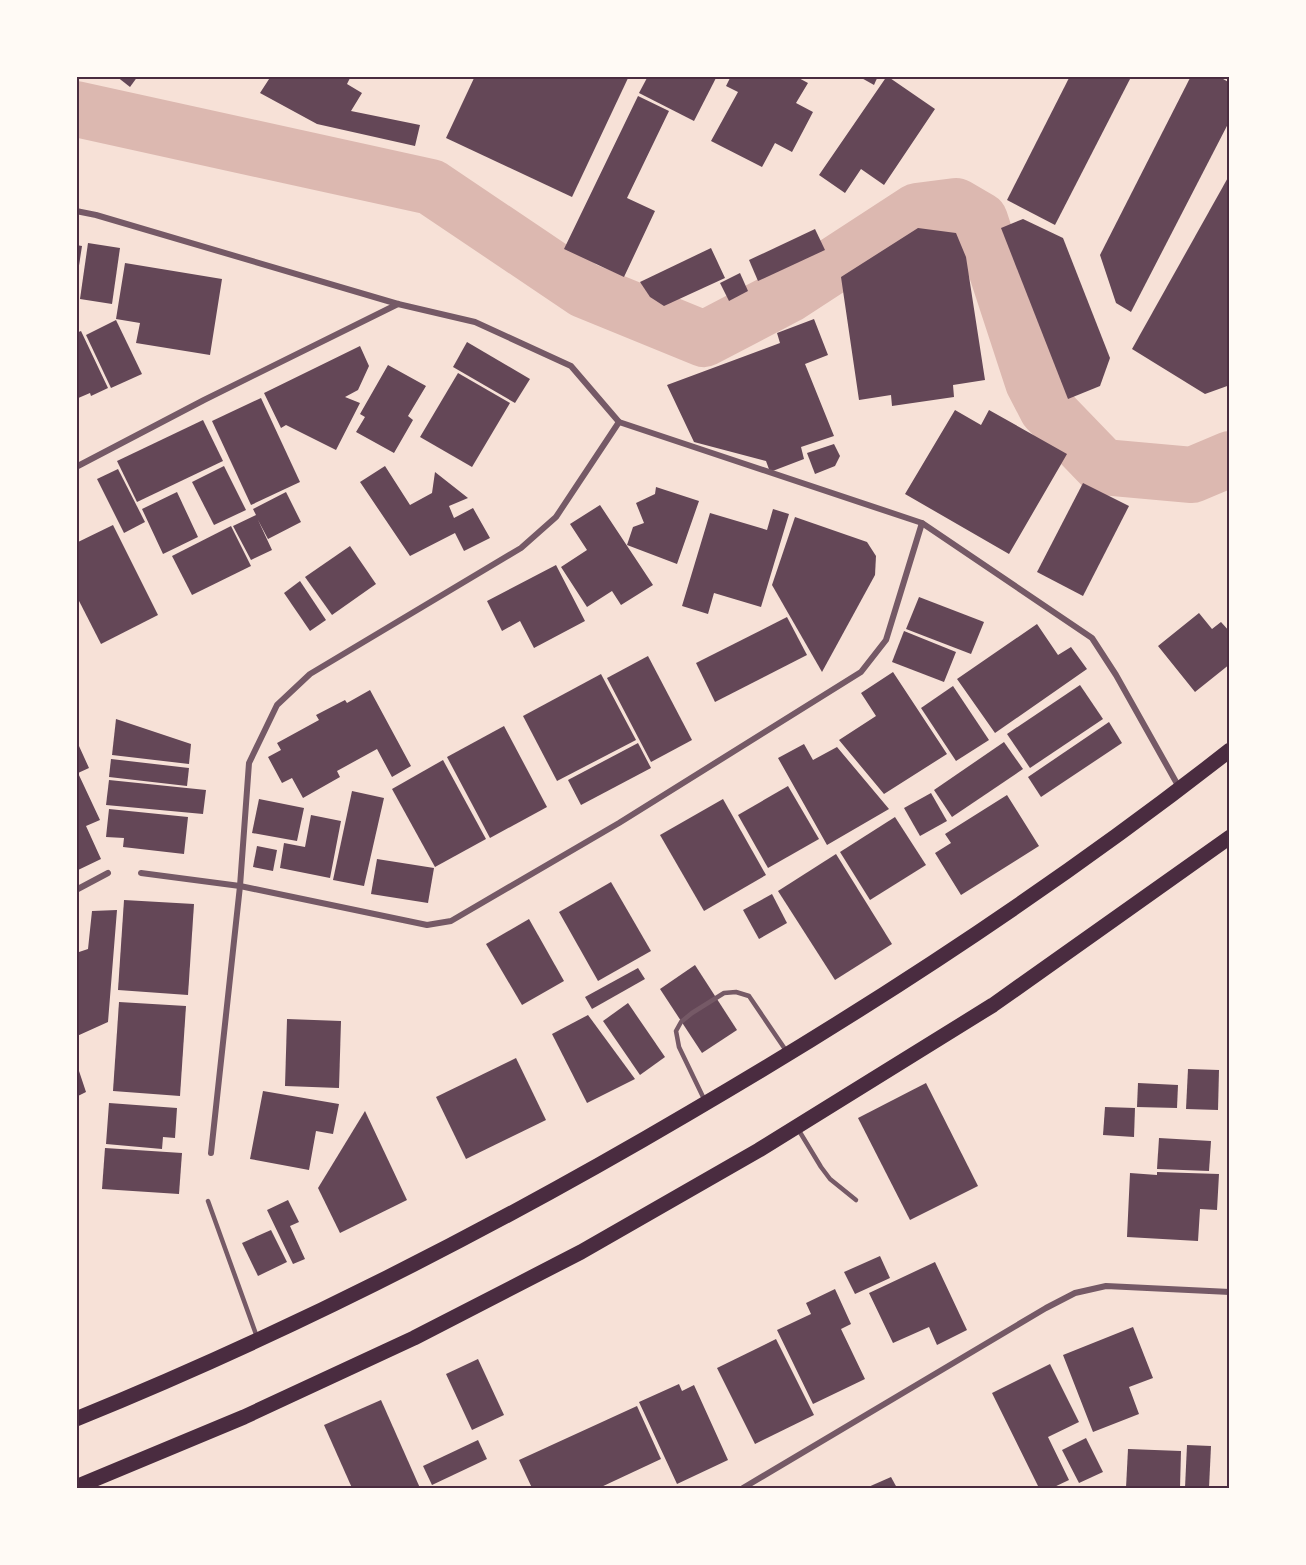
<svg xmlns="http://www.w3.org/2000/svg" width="1306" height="1565" viewBox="0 0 1306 1565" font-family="'DejaVu Sans',sans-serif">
	<rect width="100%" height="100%" fill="#f7e1d7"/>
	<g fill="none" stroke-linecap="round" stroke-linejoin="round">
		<path stroke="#dcb8b0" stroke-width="56" d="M76,109L431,187L584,290L704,339L788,295L917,211L956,206L980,220L1033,382L1047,409L1103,467L1192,475L1230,459"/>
	</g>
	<g fill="#644757">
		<path d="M116,76H138L130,87Z"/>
		<path d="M271,76H351L347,84L362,93L351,111L420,125L415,146L317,124L260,93Z"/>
		<path d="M475,76H629L572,197L446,138Z"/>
		<path d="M648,76H717L694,121L639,93Z"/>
		<path d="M731,76H795L808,83L796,103L813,112L792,152L775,143L762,167L711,141L738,92L726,86Z"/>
		<path d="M858,76H878L874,85Z"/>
		<path d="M887,76L935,109L884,185L861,169L845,193L819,175Z"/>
		<path d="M1070,76H1124L1130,79L1055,225L1007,200Z"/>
		<path d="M1191,76H1218L1230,83V120L1131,312L1116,303L1100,255Z"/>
		<path d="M638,96L669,111L627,198L655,211L624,277L564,249Z"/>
		<path d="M1230,174V385L1205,394L1132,349Z"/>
		<path d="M1023,219L1063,238L1110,358L1100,386L1068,399L1001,228Z"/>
		<path d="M918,228L956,233L966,257L985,380L953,385L954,397L892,406L891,395L859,400L841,277Z"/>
		<path d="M815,229L825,250L758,281L749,260Z"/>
		<path d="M88,243L120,248L112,304L80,299Z"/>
		<path d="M76,245L82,246L78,272L76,271Z"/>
		<path d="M711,248L725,278L664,306L650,297L640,282Z"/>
		<path d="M125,263L222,279L210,355L136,343L140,323L116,319Z"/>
		<path d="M740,273L748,291L729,301L720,283Z"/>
		<path d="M814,319L828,355L805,364L834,436L801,447L804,459L770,472L766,461L694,442L667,385L780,343L777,333Z"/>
		<path d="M116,320L142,374L111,388L86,335Z"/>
		<path d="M81,331L108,388L91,396L90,393L76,399V333Z"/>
		<path d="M467,342L530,379L515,403L453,367Z"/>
		<path d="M360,346L369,366L358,390L345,397L360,403L336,450L286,425L281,428L264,393Z"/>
		<path d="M388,365L426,386L408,416L413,420L394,453L356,432L365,417L360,414Z"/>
		<path d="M458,373L510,403L472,467L420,437Z"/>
		<path d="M261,398L300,482L251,505L212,421Z"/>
		<path d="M955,410L981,425L989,410L1067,454L1009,554L905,494Z"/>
		<path d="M203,420L223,461L137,502L117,461Z"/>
		<path d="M834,444L840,456L835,466L815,474L807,453Z"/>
		<path d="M224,466L246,510L214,525L192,482Z"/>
		<path d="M385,466L410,505L432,493L435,472L468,498L449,506L454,518L473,508L490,538L464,551L455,533L410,556L360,482Z"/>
		<path d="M118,469L145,522L124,533L97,479Z"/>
		<path d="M1083,483L1129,506L1083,596L1037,572Z"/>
		<path d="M656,487L699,501L677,564L627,545L633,527L644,523L636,503L655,494Z"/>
		<path d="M177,492L198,537L163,554L142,509Z"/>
		<path d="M286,492L301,522L268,539L258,520L272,550L251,560L233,526L256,515L253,509Z"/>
		<path d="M600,505L653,585L621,605L612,591L587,607L561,567L587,550L570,524Z"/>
		<path d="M773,509L789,514L761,607L714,593L708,614L682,606L710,513L767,530Z"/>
		<path d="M795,517L867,542L876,556L875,575L822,672L772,585Z"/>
		<path d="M113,525L158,615L101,644L76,595V543Z"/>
		<path d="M231,526L251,566L192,595L172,556Z"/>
		<path d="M350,546L376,584L332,615L305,577Z"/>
		<path d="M556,565L585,621L534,648L520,621L502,631L487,601Z"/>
		<path d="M300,581L326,620L310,631L284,593Z"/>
		<path d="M919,597L984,622L971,654L906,629Z"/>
		<path d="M1199,613L1212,629L1221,622L1230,632V664L1195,692L1158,646Z"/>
		<path d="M787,617L807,655L715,702L696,663Z"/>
		<path d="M1037,624L1058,655L1071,647L1087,669L995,733L957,679Z"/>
		<path d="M904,631L956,652L944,682L892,662Z"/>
		<path d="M648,656L692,740L651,762L607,678Z"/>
		<path d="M893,672L947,754L884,794L839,740L876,716L861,693Z"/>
		<path d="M601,674L636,740L557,781L523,716Z"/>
		<path d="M1080,685L1103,719L1030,768L1007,734Z"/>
		<path d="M953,686L989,740L956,761L921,708Z"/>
		<path d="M370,690L411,766L392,777L377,749L337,771L340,777L303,798L292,778L282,783L268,757L281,750L277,743L319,720L316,715L345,700L347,703Z"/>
		<path d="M116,719L191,744L189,764L112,755Z"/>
		<path d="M1109,722L1122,743L1041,797L1028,777Z"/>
		<path d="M504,726L547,807L490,838L447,757Z"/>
		<path d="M1004,742L1023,769L952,817L934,790Z"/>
		<path d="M638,743L651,768L581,805L568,780Z"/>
		<path d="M804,744L813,760L837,747L889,809L827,845L778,758Z"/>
		<path d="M79,746L89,768L78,773L100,820L86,826L101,859L76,871V747Z"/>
		<path d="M111,759L189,768L187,786L109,777Z"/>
		<path d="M443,760L486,839L435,867L392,789Z"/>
		<path d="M109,780L206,790L203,814L106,805Z"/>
		<path d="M788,786L819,839L768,868L738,815Z"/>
		<path d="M352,791L384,798L364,886L333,880Z"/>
		<path d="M931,793L947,821L920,836L904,808Z"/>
		<path d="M1007,795L1039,846L961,895L935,853L951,843L945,834Z"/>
		<path d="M259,799L304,808L297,841L252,833Z"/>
		<path d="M723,799L766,875L704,911L660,835Z"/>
		<path d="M109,809L188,817L184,854L123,847L124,838L106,837Z"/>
		<path d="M311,815L341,821L330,878L280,868L284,843L305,847Z"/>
		<path d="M895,817L926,865L870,900L840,852Z"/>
		<path d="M257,846L277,850L273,871L253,867Z"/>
		<path d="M836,854L892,944L835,980L778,891Z"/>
		<path d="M377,859L434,868L428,903L371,894Z"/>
		<path d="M611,882L651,951L598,981L559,912Z"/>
		<path d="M772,894L787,923L759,939L743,910Z"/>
		<path d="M124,900L194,904L188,995L118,990Z"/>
		<path d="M117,910L108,1022L77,1036L76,953L88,949L92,911Z"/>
		<path d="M529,919L564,981L522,1005L486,944Z"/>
		<path d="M695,965L737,1030L702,1053L660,989Z"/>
		<path d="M638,968L645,979L592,1009L585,997Z"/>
		<path d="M119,1002L186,1006L180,1096L113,1091Z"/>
		<path d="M628,1003L665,1057L640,1075L603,1021Z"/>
		<path d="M588,1015L635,1079L587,1103L552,1034Z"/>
		<path d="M287,1019L341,1021L339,1088L285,1086Z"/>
		<path d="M516,1058L546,1120L466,1159L436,1097Z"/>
		<path d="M76,1062L86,1092L76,1097Z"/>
		<path d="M1188,1069L1219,1070L1218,1110L1186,1109Z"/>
		<path d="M926,1083L978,1186L910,1220L858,1118Z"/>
		<path d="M1138,1083L1178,1085L1177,1108L1137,1107Z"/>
		<path d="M263,1091L339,1104L333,1134L316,1131L309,1170L250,1159Z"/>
		<path d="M109,1103L177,1108L175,1138L163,1137L162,1149L106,1144Z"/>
		<path d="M1105,1107L1135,1108L1134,1137L1103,1135Z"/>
		<path d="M365,1111L407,1200L340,1233L318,1188Z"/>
		<path d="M1159,1138L1211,1141L1209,1171L1157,1169Z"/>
		<path d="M105,1148L182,1153L179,1194L102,1189Z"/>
		<path d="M1157,1172L1219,1174L1217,1210L1200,1209L1198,1241L1127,1237L1130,1173L1157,1175Z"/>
		<path d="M288,1200L299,1222L290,1226L305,1259L293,1264L267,1210Z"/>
		<path d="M271,1230L287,1262L258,1276L242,1243Z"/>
		<path d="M880,1256L890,1278L855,1294L844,1272Z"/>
		<path d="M935,1262L967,1330L937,1345L929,1327L893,1343L869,1293Z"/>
		<path d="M835,1289L851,1324L841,1329L865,1379L813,1404L777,1330L811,1314L806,1303Z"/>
		<path d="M1133,1327L1153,1378L1129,1387L1139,1414L1093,1432L1063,1355Z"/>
		<path d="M776,1339L814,1415L755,1444L717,1368Z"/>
		<path d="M478,1359L504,1415L472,1430L446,1374Z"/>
		<path d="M1050,1364L1079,1422L1048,1437L1069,1480L1052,1488H1039L992,1393Z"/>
		<path d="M679,1384L682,1391L694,1385L728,1460L677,1484L639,1402Z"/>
		<path d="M381,1400L420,1488H352L324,1425Z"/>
		<path d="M637,1406L661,1459L599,1488H532L519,1460Z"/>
		<path d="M1086,1438L1103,1472L1079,1483L1062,1450Z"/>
		<path d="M478,1440L487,1459L432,1485L423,1466Z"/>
		<path d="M1187,1445L1211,1446L1209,1488H1185Z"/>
		<path d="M1128,1449L1181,1451L1180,1488H1126Z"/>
		<path d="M891,1477L897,1488H866Z"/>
	</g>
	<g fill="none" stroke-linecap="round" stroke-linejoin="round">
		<g stroke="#755966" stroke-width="4.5">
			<path d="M705,1101L679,1047L676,1031L681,1022L692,1013L724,993L736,992L749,996L787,1052"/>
			<path d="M798,1129L821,1167L830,1179L856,1200"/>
			<path d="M208,1201L257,1337"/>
		</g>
		<g stroke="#755966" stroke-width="6">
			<path d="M76,211L96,215L398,304L475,322L571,366L619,422L922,523L1092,638L1116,675L1180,789"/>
			<path d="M76,467L204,400L398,304"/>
			<path d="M141,873L240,886L427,925L451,921L619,823L861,672L886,640L922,523"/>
			<path d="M76,890L108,873"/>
			<path d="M211,1153L240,886L249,763L277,705L310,674L521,548L556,517L619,422"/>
			<path d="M743,1488L1046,1308L1075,1293L1106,1286L1230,1292"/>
		</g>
		<g stroke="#4a2c40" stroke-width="15">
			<path d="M76,1419C288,1333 492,1229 689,1113C876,1004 1059,884 1230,750"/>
			<path d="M76,1487L244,1417L414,1338L581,1252L759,1150L993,1005L1230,837"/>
		</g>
	</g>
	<rect width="1306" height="1565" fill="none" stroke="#fffaf5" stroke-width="156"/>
	<rect x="78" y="78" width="1150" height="1409" fill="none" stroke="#4a2c40" stroke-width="2"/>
</svg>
